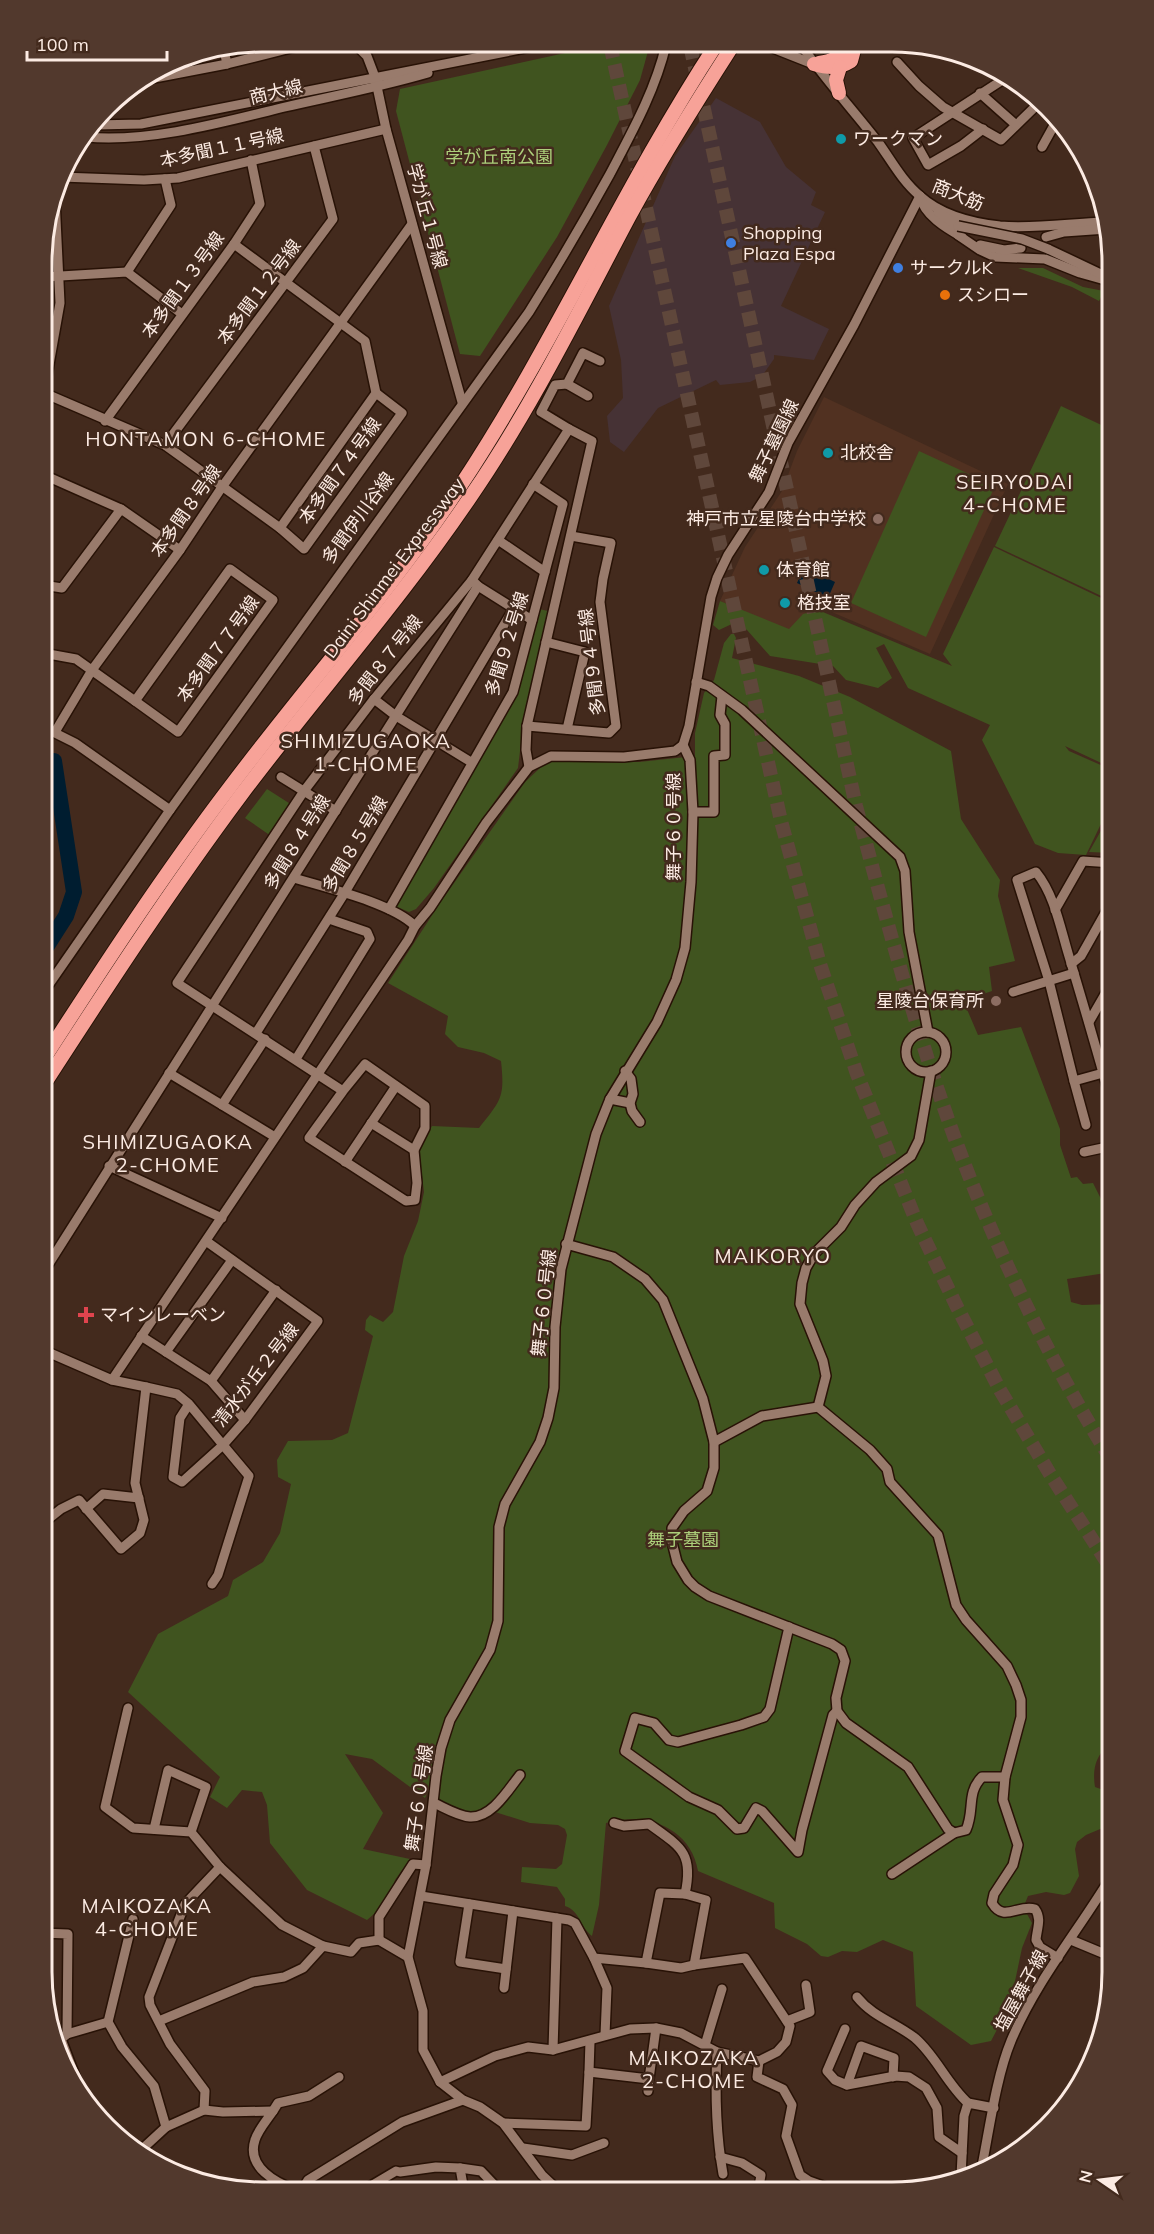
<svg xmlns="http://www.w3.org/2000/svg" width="1154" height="2234" viewBox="0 0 1154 2234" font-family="Mulish,'Noto Sans JP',sans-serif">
	<rect width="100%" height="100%" fill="#432a1d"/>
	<path fill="#463235" d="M716,98L760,122L786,167L816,192L811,205L825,212L781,306L829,329L814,360L774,355V359L762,376L750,382L720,385L716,380L658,408L624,452L610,442L607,416L623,398L621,360L609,306L675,156Z"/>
	<path fill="#513121" d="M824,397L1008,484L930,654L820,607L804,639L720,601L745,547L782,491L797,451Z"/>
	<g fill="#40541f">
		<path d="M387,43H435L396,53Z"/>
		<path d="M606,44H650L640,80L607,145L557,237L480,356L460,354L396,111L400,89Z"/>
		<path d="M1018,268H1043L1083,287L1104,291L1099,301L1072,287Z"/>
		<path d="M1061,406L1112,430V601L995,546Z"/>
		<path d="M919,451L995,486L926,637L851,603Z"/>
		<path d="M994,547L1112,603V768L1065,746L1069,751L1112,770V801L1086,855L1058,853L1035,844L982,740L990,725L908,688L884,644L876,648L892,678L878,688L846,680L833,666L770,656L747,630L734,623L719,630L713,625L720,601L789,629L803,614L818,610L952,666L943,654Z"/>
		<path d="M539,609L548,611L524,717L518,768L434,888L416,909L409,912L395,906L495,732Z"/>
		<path d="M731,634H734L736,638L732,658L799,676L850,697L951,751L961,819L1000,880L998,896L1015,961L989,967L992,991L966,1000V1007L978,1035L1021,1027L1060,1129V1145L1071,1178L1077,1177L1083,1184L1093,1183L1103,1203L1112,1202V1272L1067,1279L1071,1302L1082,1305L1112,1304V1742C1109,1747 1105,1749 1101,1753C1094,1763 1093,1774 1095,1787L1112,1793V1824L1086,1835L1077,1842L1075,1849L1079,1876L1070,1893L1064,1895L1046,1892L1028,1896L1021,1913L1027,1914L1032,1923L1022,1948L1010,2005L991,2041L971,2045L916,2006L913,1952L883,1940L857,1952L842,1951L828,1957L821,1956L807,1944L775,1928L774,1903L698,1871C691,1827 645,1811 606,1823L599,1905L592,1936C580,1927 580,1911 565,1906V1899L557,1887L521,1882L522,1867L556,1869L562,1864L567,1835L565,1829L558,1825L530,1823L495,1812L470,1815L437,1801L432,1784L425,1798L372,1759L345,1754L383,1813L363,1849L410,1859L395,1880L389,1901L367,1920L307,1890L270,1843L267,1805L262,1792L242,1790L227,1808L210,1797L220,1777L128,1692L158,1634L228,1596L233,1580L263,1562L280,1533L291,1484L278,1477L277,1460L288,1441L332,1440L348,1433L373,1336L365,1330L366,1320L370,1315L383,1322L393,1312L404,1256L418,1221L424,1192L419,1151L432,1126L479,1128C501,1100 505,1098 501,1061L484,1053L458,1047L445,1034L448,1016L388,983L440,903L525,782L540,768L551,762H639L695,756V733L704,693L714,680L724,643Z"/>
		<path d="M267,789L292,805L271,836L245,818Z"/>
		<path d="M1112,811V853L1089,852Z"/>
	</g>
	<path fill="#001d30" d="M804,567L835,582L828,598L797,583Z"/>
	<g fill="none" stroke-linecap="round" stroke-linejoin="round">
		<path stroke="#001d30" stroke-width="16" d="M43,952L66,916L74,892L54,761"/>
		<g stroke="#5f473b" stroke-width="14" stroke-dasharray="14 7" stroke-linecap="butt">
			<path d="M610,44L781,821L820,964L857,1074L917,1223L956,1305L1000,1390L1050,1474L1112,1570"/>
			<path d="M690,45L856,806C891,936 925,1068 976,1193C1014,1286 1059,1376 1112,1461"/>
		</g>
		<defs>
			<g id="minor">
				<path d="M354,43L367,56L375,77L386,129L462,402"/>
				<path d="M765,45L813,64"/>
				<path d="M801,45C825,79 852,109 878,142C891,160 902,181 920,196C941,215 973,223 1000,226C1035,229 1071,223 1105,222"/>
				<path d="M224,50L227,64"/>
				<path d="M897,62L919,86L943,107L1001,140L1041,101"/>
				<path d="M144,80L227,64L315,42"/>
				<path d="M980,93L1016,125"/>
				<path d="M95,125L141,124L546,44"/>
				<path d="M983,129L961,146L928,165L913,138L1007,77"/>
				<path d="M86,137C149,143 224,122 285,107C333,96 380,87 428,73"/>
				<path d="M1042,147L1057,120"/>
				<path d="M61,177L144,180L178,178L386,129"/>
				<path d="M920,196C924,215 946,228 962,237"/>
				<path d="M55,198L60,303L44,393L165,445L280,528L376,393L365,341L234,244"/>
				<path d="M938,212L958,226"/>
				<path d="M958,235L980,250L995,257L1045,259L1080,273L1112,282"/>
				<path d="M1046,237L1064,232L1107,229"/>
				<path d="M980,245L1004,250L1021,248"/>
				<path d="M1048,249L1105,276"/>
				<path d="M127,272L171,205L165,179"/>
				<path d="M44,277L127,272L182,314"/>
				<path d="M567,384L588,396"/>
				<path d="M105,421L234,244L260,204L251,160"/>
				<path d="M569,429L541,412L555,385L567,384L583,353L600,361"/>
				<path d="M165,445L333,219L314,146"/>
				<path d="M44,475L121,509L180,550"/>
				<path d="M280,528L304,549L402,413L376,393"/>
				<path d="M498,540L545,572"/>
				<path d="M230,569L273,600L178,732L135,701Z"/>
				<path d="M43,585L62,588L121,509"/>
				<path d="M478,586L532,620"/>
				<path d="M546,642L585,652L567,729"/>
				<path d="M43,653L76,659L135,701"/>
				<path d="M696,682L709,686L742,710L900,857L905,871L909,932L928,1032"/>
				<path d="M374,699L396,716L471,762"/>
				<path d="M527,726L609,733L616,726L600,602L603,579L611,543L571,536"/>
				<path d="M43,727L75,743L170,810"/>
				<path d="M55,732L92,670L180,550L222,487L412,224"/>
				<path d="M683,745L689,726L711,597L717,578L728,555L769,492L788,443L854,325L920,196"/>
				<path d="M281,777L336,811"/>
				<path d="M693,812H714V756L725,755V724L720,715L722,696"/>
				<path d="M294,878C327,888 392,903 415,926"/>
				<path d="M389,909L513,692L563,504L533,484"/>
				<path d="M1055,910L1083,861L1112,863"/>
				<path d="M1071,964L1081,956L1112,901"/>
				<path d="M1013,992L1074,973"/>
				<path d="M43,993L170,810L529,312C557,267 584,221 610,174C632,132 655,91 666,45"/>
				<path d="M1089,1022L1112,982"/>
				<circle cx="926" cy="1052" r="20"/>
				<path d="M256,1033L344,894L514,608"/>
				<path d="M296,1059L370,939L367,932L329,919"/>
				<path d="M625,1071L631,1079L633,1094L630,1103L632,1111L640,1122"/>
				<path d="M169,1073L275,1137"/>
				<path d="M1103,1073L1074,1081L1049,981L1017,880L1036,872C1054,894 1060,926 1068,953C1083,1003 1098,1054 1112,1105"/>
				<path d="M1074,1081L1086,1125"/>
				<path d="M343,1091L309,1138L406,1201L415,1200L417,1183L414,1150L425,1128V1106L365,1064L343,1091L177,983L304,791L374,699L472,580"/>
				<path d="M610,1099L630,1103"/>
				<path d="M222,1105L265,1039"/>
				<path d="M371,1123L414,1150"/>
				<path d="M1084,1152L1112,1146"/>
				<path d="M345,1162L396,1086"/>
				<path d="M109,1166L222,1218"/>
				<path d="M206,1241L318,1321L245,1420L223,1445L249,1476L218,1575L212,1584"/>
				<path d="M566,1244L613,1257L645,1279L663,1300L703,1399L714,1442V1468L707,1491L684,1511L672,1528V1542L677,1562L688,1580L695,1587L709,1596L832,1644L841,1650L845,1661L836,1698L837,1711L846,1723L908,1767L948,1829L954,1833L966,1830C975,1810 966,1793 982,1777H1005"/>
				<path d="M43,1273L478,586L472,580L569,429L592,441L527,726L526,750L529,767"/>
				<path d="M141,1336L211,1381L245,1420"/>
				<path d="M166,1352L232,1260"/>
				<path d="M112,1380L408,940L415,926L430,908L486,823L529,767L551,756L624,757L675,751L683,745"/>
				<path d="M211,1381L276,1290"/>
				<path d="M146,1387L177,1394L189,1404L223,1445L182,1482L173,1477L180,1418L189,1404"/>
				<path d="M818,1407L870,1450L887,1469L890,1482L938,1535L956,1605L966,1620L1007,1666L1016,1685L1021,1700V1717L1005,1777L1003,1800L1018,1845L1013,1865L994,1894L992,1903C1004,1923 1017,1904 1035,1909C1042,1919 1037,1928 1036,1940L1040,1947L1058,1958"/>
				<path d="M818,1407L826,1376L823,1361L800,1304L802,1283L806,1268L814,1254L841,1227L855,1205L876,1182L911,1156L919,1140L931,1071"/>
				<path d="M714,1442L762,1416L818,1407"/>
				<path d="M86,1509L103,1494L139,1498"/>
				<path d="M42,1524L61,1509L79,1500L121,1549L140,1533L144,1520L135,1483L146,1387L112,1380L43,1350"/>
				<path d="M789,1627L770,1709L764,1717L741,1725L678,1742L669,1740L654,1723L635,1718L625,1751L689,1797L718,1810L737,1829L744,1828L756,1808L762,1811L798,1852L802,1830L833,1715L837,1711"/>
				<path d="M128,1708L105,1807L133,1828L191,1832L220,1867L282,1925L323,1946"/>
				<path d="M434,1803C445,1808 458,1816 470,1817C492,1818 508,1790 520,1775"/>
				<path d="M614,1823L624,1826L649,1824C681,1847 694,1853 685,1894"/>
				<path d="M154,1829L168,1770L206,1787L191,1832"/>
				<path d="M892,1874L954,1833"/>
				<path d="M421,1896L569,1920L575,1923L594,1958L646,1963L660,1893L685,1894L706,1900L694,1965L745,1958L790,2026L786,2042L777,2052L759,2061L717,2052L681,2033L656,2028L630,2029L553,2050L528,2047L495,2056L440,2082"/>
				<path d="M469,1904L460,1962L506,1969"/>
				<path d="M133,1919L108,2022L122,2047L154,2086L166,2127"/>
				<path d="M42,1933L68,1934L67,2034"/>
				<path d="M379,1940V1917L413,1864L426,1865"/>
				<path d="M379,1940L408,1957"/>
				<path d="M1071,1940L1112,1957"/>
				<path d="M594,1958L607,1988L605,2035"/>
				<path d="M646,1963L681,1968L694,1965"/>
				<path d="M504,1988L513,1911"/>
				<path d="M857,1997C873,2017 896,2023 915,2038C936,2056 947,2084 968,2103"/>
				<path d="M159,2021L253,1982L284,1977L303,1968L323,1946L351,1952L359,1943L379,1940"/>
				<path d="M787,2021L810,2012L806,1985"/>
				<path d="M845,2029L827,2071L835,2080L847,2085L895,2076L909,2077L926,2088L937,2108L939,2137L962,2153"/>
				<path d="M590,2041L589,2072L649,2079L656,2028"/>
				<path d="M705,2045L722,1989"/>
				<path d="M553,2050L557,1918"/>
				<path d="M717,2052C715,2092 716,2134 723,2174"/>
				<path d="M759,2061L757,2077L783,2089L792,2105L786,2136L800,2175L809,2181L840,2192"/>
				<path d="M847,2085L861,2046L894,2058L893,2077"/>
				<path d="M648,2091L649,2079"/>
				<path d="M93,2110L92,2104L83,2097L61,2039L67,2034L108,2022"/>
				<path d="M204,2110L205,2091L170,2044L150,2005L149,1997L185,1904L220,1867"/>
				<path d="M273,2111L278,2103L309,2096L339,2077"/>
				<path d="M503,2123L586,2126L589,2072"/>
				<path d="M523,2148L572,2155L604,2143"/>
				<path d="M140,2151L166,2127L204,2110L223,2112L273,2111C267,2120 258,2130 255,2140C246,2167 276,2183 296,2190"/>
				<path d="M720,2157L742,2163L761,2175L758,2192"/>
				<path d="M460,2168L481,2171L500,2191"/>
				<path d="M981,2171C989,2132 996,2077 1011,2041C1036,1981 1079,1930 1112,1875"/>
				<path d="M968,2178L961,2176L964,2116L968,2103L994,2108"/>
				<path d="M302,2190L308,2180L402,2122L463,2100"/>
				<path d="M364,2190L396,2171L400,2172L436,2167L460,2168L464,2191"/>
				<path d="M559,2191L542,2175L503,2123L480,2107L463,2100L440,2082L423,2050V2011L408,1957L426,1865L436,1776L441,1748L450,1720L490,1650L498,1621L499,1527L505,1504L540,1442L548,1418L554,1388L555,1327L561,1269L596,1134L610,1099L657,1022L676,980L685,948L691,882L693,812L690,760L683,745"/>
			</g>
			<g id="highway">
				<path d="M819,63C832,61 840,58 844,46"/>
				<path d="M814,64C828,68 838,69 851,61L855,46"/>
				<path d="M839,93L836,80L840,67"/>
				<path d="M43,1060C103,967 163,875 230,787C306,686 391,591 461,485C555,343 623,187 716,45"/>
				<path d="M43,1086C107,987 171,889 241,795C317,694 400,601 471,496C532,407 579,311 629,217C661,158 697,101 733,45"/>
			</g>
		</defs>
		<use href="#minor" stroke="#281206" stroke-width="12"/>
		<use href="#highway" stroke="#281206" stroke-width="16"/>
		<use href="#minor" stroke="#997b6c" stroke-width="9"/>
		<use href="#highway" stroke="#f7a298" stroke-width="14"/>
		<defs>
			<path id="minor-bridge" d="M958,226L1022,239L1048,249"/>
		</defs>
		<use href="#minor-bridge" stroke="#281206" stroke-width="12" stroke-linecap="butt"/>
		<use href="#minor-bridge" stroke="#997b6c" stroke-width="9"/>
	</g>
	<g fill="#0f9aa8" stroke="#432a1d" stroke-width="2">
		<circle cx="841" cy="139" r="6"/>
		<circle cx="828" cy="453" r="6"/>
		<circle cx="764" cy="570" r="6"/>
		<circle cx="785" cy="603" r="6"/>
	</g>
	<g fill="#3f7fe0" stroke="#432a1d" stroke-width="2">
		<circle cx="731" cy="243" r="6"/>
		<circle cx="898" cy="268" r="6"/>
	</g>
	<circle fill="#e8710a" stroke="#432a1d" stroke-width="2" cx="945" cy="295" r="6"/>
	<g fill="#8d6e63" stroke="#432a1d" stroke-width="2">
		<circle cx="878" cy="519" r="6"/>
		<circle cx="996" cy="1001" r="6"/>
	</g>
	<path fill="#e0444e" stroke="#432a1d" stroke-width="2" d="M83 1306h6v6h6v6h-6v6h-6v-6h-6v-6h6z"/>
	<g text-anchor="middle" stroke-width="5" stroke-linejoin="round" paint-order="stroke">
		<g font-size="18" fill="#fcebe3" stroke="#432a1d">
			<text transform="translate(276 92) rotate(-13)" y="6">商大線</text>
			<text transform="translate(222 148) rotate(-12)" y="6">本多聞１１号線</text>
			<text transform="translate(958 195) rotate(22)" y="6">商大筋</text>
			<text transform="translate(427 216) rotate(75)" y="6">学が丘１号線</text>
			<text transform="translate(183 285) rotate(-54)" y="6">本多聞１３号線</text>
			<text transform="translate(259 292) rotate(-53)" y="6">本多聞１２号線</text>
			<text transform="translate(774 441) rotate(-64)" y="6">舞子墓園線</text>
			<text transform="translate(340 471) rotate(-54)" y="6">本多聞７４号線</text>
			<text transform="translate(186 511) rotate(-55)" y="6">本多聞８号線</text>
			<text transform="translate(358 518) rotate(-54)" y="6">多聞伊川谷線</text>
			<text transform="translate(394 568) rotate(-53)" y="6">Daini Shinmei Expressway</text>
			<text transform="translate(507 644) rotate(-73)" y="6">多聞９２号線</text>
			<text transform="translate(218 649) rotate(-54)" y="6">本多聞７７号線</text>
			<text transform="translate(385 660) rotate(-52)" y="6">多聞８７号線</text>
			<text transform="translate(592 662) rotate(-97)" y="6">多聞９４号線</text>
			<text transform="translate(674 827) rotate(-90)" y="6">舞子６０号線</text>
			<text transform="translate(297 842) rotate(-58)" y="6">多聞８４号線</text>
			<text transform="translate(355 844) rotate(-59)" y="6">多聞８５号線</text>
			<text transform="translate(544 1303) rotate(-84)" y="6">舞子６０号線</text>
			<text transform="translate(256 1375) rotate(-52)" y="6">清水が丘２号線</text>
			<text transform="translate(419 1798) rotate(-82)" y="6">舞子６０号線</text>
			<text transform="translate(1021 1991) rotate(-61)" y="6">塩屋舞子線</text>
		</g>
		<g font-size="18" fill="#fcebe3" stroke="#432a1d" text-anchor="start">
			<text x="853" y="145">ワークマン</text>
			<text x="743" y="239">Shopping<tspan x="743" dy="21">Plaza Espa</tspan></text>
			<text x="910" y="274">サークルK</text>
			<text x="957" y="301">スシロー</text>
			<text x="840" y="459">北校舎</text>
			<text x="866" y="525" text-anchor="end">神戸市立星陵台中学校</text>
			<text x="776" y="576">体育館</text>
			<text x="797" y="609">格技室</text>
			<text x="984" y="1007" text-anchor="end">星陵台保育所</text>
			<text x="100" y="1321">マインレーベン</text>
		</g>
		<g font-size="18" fill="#accf7a" stroke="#432a1d">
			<text x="499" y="163">学が丘南公園</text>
			<text x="683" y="1546">舞子墓園</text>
		</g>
		<g font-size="20" letter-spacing="1.5" fill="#fcebe3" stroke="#432a1d">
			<text x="206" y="446">HONTAMON 6-CHOME</text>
			<text x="1015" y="489">SEIRYODAI<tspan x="1015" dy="23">4-CHOME</tspan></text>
			<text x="366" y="748">SHIMIZUGAOKA<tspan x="366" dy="23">1-CHOME</tspan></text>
			<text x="168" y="1149">SHIMIZUGAOKA<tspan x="168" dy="23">2-CHOME</tspan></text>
			<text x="773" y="1263">MAIKORYO</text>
			<text x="147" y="1913">MAIKOZAKA<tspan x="147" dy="23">4-CHOME</tspan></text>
			<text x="694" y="2065">MAIKOZAKA<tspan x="694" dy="23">2-CHOME</tspan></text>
		</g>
	</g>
	<path d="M0 0H1154V2234H0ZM262 52H892A210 210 0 0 1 1102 262V1972A210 210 0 0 1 892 2182H262A210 210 0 0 1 52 1972V262A210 210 0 0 1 262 52Z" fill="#52392d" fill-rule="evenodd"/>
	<path fill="none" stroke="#fcebe3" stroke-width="3" d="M262 52H892A210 210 0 0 1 1102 262V1972A210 210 0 0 1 892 2182H262A210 210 0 0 1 52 1972V262A210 210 0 0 1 262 52Z"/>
	<g transform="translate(1100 2180) rotate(284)" stroke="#432a1d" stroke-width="4.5" paint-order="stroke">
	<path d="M0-4.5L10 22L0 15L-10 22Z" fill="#fcebe3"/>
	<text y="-9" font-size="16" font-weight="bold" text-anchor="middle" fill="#fcebe3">N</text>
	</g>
	<path d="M27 51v9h140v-9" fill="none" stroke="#fcebe3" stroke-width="3"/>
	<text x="36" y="51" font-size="18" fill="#fcebe3" stroke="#432a1d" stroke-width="4.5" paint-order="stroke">100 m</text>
</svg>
